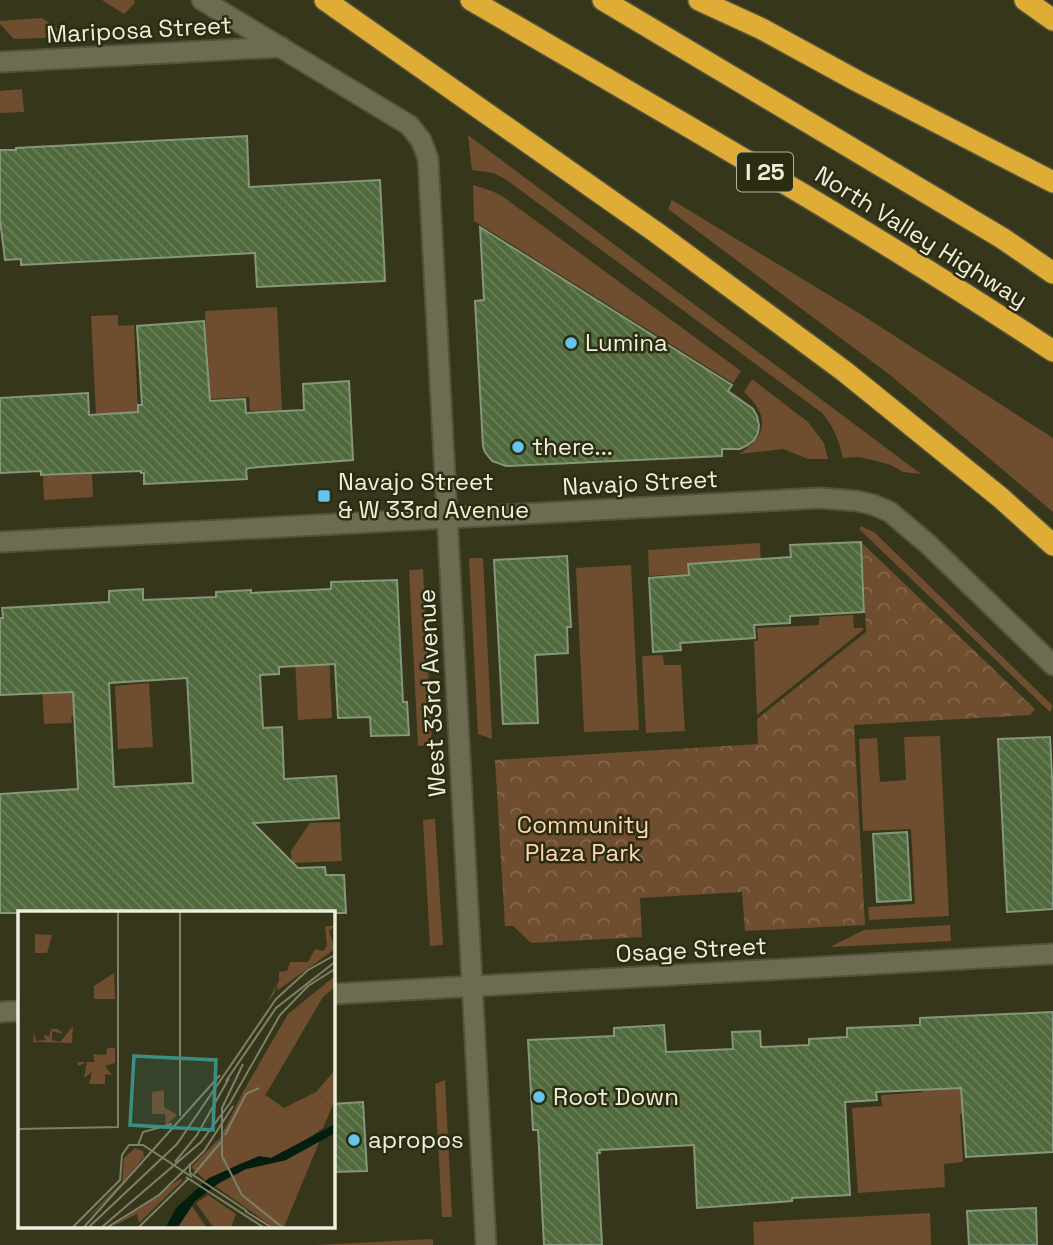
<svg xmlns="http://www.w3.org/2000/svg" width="1053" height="1245" viewBox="0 0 1053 1245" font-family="'Space Grotesk',sans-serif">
	<defs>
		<pattern id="forest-crowns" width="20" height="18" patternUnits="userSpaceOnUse" patternTransform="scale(1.75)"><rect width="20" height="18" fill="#6f4d2f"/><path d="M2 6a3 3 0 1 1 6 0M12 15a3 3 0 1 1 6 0" fill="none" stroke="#84674d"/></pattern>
		<pattern id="building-back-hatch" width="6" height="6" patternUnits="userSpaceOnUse" patternTransform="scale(1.75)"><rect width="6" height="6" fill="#506a3d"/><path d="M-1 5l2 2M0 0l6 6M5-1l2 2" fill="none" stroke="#6a8059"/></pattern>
	</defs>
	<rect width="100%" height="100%" fill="#36361b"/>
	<g fill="#6f4d2f">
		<path d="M102,0H134L135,3L124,14Z"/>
		<path d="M42,18L70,37L14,39L0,24V21Z"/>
		<path d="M22,89L24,112L0,113V91Z"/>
		<path d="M468,135L921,474L903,472L891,465L876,461L859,457L843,458C839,440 834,427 822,413L508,181L494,173L472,170Z"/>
		<path d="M473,185L492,191L502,196L741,371L733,383L474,221Z"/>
		<path d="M672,200L862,315L1053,438V512L890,375L668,209Z"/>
		<path d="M277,307L282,410L250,411L249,397L210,399L205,311Z"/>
		<path d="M118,315V326L134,325L138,412L96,414L91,316Z"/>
		<path d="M752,379L808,422L824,443L828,459H808L783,449L739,454C769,435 769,415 744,392Z"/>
		<path d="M92,474L93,497L44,500L43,476Z"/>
		<path d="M861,526L874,532L1053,706L1050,712L859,529Z"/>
		<path d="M760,543L761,565L750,566L749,559L719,561V570L707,572L706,562L687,563L688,574L649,576L648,550Z"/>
		<path d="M469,558H483L492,739L478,734Z"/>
		<path d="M631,565L639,730L584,732L576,568Z"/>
		<path d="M423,569L432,745L418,746L409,570Z"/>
		<path d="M853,615L854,628H863V630L757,715L754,641H758L757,628L819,625V617Z"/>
		<path d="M663,655L664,665H681L685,731L646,733L642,656Z"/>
		<path d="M329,656L332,718L298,720L295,659Z"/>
		<path d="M74,682L75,716H71L72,723L44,724L42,684Z"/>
		<path d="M149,683L153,747L118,749L115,686Z"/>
		<path d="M940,736L949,916L869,920L868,907L915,904L911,829L863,831L859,739L877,738L880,782L906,780L904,737Z"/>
		<path d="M435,819L443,945L430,946L423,820Z"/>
		<path d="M340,822L342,861L292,863L291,851L310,823Z"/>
		<path d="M950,925L951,941L830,947L864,930Z"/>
		<path d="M445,1080L452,1217H442L435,1084Z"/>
		<path d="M966,1083L968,1114H960L963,1162L944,1164L945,1187L858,1193L852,1108L882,1106L881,1095L923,1092V1086Z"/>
		<path d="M930,1213L931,1245H754L753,1222Z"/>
	</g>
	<g fill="url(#forest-crowns)">
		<path d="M862,543L1035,709L1030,715L854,725L865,925L745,931L742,892L640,898L642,937L531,943L513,926H505L495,760L758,744L757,719L866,632Z"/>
		<path d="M433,1239V1245H316Z"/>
	</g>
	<g fill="url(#building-back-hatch)" stroke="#85967b" stroke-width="2" fill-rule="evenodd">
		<path d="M247,136L249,187L380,180L385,281L257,287L255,253L21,265V259L5,260L0,220V150H16V148Z"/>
		<path d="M480,227L732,385L728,391L753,409L757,416L759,425L758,433L754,440L748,445L740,449H722V456L506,466L492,461L485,452L483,446L475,301L484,300Z"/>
		<path d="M204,321L210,401L245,399L246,413L304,410L303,384L349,381L353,460L249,468L246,470L247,479L144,484V473H141V471L41,475V471L0,473V398L88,393L89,415L138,412V405H142L137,326Z"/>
		<path d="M861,542L864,612L790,616V623L754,625L755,638L680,643L681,650L653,652L649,578L689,575L688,564L791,557L790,545Z"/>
		<path d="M567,556L571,627H567L568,653L535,655L538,723L503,724L494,560Z"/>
		<path d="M397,580L403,702H407L409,735L371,736L370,717L338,718L335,664L279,667V674L260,675L263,728L282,727L284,779L336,776L339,818L253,823L298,868L325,867L326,875H344L346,913H0V794L78,789L73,692L0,695V618H3L2,608L109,602V591L143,589V600L216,597V592L251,590V593L331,589V582ZM187,678L193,783L114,787L109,683Z"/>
		<path d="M1050,737L1053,796V909L1007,912L998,739Z"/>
		<path d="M907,832L911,900L877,902L873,834Z"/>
		<path d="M1053,1012V1152L966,1157L961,1088L876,1092L877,1100L845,1102L850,1195L792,1198V1201L697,1208L694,1145L599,1150L600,1153H597L602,1245H544L538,1130H533L528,1040L614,1036V1028L664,1025L666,1052L733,1049L732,1032L760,1031L761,1047L809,1045V1039L847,1037V1028L920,1025V1018Z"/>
		<path d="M363,1102L367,1171L332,1172V1104Z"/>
		<path d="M1036,1208L1037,1245H969L967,1211Z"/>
	</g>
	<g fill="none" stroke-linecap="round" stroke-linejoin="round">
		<defs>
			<g id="minor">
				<path d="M202,0L409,125L421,140L428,158L486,1245"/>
				<path d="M0,62L281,47"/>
				<path d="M332,994L1053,954"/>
				<path d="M0,1012L19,1011"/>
			</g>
			<path id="tertiary" d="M0,542L820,498L857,501L874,505L890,512L929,545L1053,665"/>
			<g id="motorway">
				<path d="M325,0L657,233L844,371L1001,498L1053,545"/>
				<path d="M471,0C667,114 864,226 1053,351"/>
				<path d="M603,0L1002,238L1053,273"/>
				<path d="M699,0L762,29L857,81L1053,182"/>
				<path d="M1025,0L1053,20"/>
			</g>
		</defs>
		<use href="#minor" stroke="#54543d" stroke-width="23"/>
		<use href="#tertiary" stroke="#54543d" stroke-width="23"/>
		<use href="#motorway" stroke="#54543d" stroke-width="24"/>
		<use href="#minor" stroke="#6c6d50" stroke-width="19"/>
		<use href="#tertiary" stroke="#6c6d50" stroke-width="19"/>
		<use href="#motorway" stroke="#dfad35" stroke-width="21"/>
	</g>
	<g fill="#65c5ef" stroke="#2c2c11" stroke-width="2.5">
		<circle cx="571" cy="343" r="7"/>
		<circle cx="518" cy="447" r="7"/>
		<rect x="317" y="489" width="14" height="14" rx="3.5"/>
		<circle cx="539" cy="1097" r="7"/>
		<circle cx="354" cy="1140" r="7"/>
	</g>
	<g text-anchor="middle" stroke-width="5" stroke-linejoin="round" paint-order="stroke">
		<rect fill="#2c2c11" stroke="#b3b4a0" stroke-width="2" x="737" y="152.5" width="56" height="39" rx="5"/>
		<g font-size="23" font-weight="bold" fill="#edeede">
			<text x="765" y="180">I 25</text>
		</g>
		<g font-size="24" fill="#edeede" stroke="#2c2c11">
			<text transform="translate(139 30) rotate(-3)" y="8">Mariposa Street</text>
			<text transform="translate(921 237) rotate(32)" y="8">North Valley Highway</text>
			<text transform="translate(640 483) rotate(-3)" y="8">Navajo Street</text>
			<text transform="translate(432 693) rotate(-93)" y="8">West 33rd Avenue</text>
			<text transform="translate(691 950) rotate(-3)" y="8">Osage Street</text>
		</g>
		<g font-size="24" fill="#edeede" stroke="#2c2c11" text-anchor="start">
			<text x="585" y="351">Lumina</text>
			<text x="532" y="455">there...</text>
			<text x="338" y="490">Navajo Street<tspan x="338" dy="28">&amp; W 33rd Avenue</tspan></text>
			<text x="553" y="1105">Root Down</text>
			<text x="368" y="1148">apropos</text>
		</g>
		<g font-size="24" fill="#fed6b5" stroke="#2c2c11">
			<text x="583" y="833">Community<tspan x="583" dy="28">Plaza Park</tspan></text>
		</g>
	</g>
	<g transform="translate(18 911)">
		<rect width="317" height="317" fill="#36361b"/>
		<path d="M307,15H317L311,20L317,38L260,79L259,74L256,83L248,93L261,70V61L269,60L272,51H290L297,38L305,40L309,35ZM17,23L34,24L29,42H17ZM317,65V76L305,86L248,183L226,179L270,103ZM55,115L54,132L15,131L16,121L18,130L27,129L26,123L31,126L33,118H40L45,123L34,120V129L42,131ZM89,137H97V152L87,155L94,164L87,163V173H71L74,161L66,167L69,151L60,155V151H77L75,143L88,144ZM317,159V188L314,196L298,181ZM117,237L125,240L126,246L92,286L60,316L104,271L106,247ZM162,268L165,269L121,312L119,303L93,316ZM190,284L218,303L213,316H195L178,292Z" fill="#6f4d2f"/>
		<path d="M96,62L97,88H76V75ZM146,179V196L159,204L148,215L147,203H134V181ZM226,179L242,180L266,197L298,181L314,196L305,217L287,230L253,247L223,252L188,270L173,256L202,227ZM303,227L266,316H255L197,275L228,258L268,249ZM174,295L188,316H160Z" fill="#6f4d2f"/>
		<path d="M317,213V222L268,249L228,258L202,271L177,290L160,316H148L158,297L191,267L241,245L253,247Z" fill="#031e0f"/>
		<path fill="none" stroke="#7f8069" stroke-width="2" d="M225,153L204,197V245L224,284L264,316M208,170L258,97L317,51M162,205V0M0,218L100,216V0M207,224L228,183L241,177M120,234L125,221L154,213M157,251L179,224L211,167M172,252V262L229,300M176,263L203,231M168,266L245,316M227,300L253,316M55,316L102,269L104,244L111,234H125L174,266M66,316L202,164M71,316L159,233L258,88L290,59L317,44M84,316L183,231L212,192L262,104L290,75L317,58M90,316L141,284L186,240L215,195M121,316L170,268"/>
		<path fill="#3b8e84" fill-opacity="0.15" stroke="#3b8e84" stroke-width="3.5" d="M116,145L198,149L195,219L112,214Z"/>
		<rect width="317" height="317" fill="none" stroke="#edeede" stroke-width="3.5"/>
	</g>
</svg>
